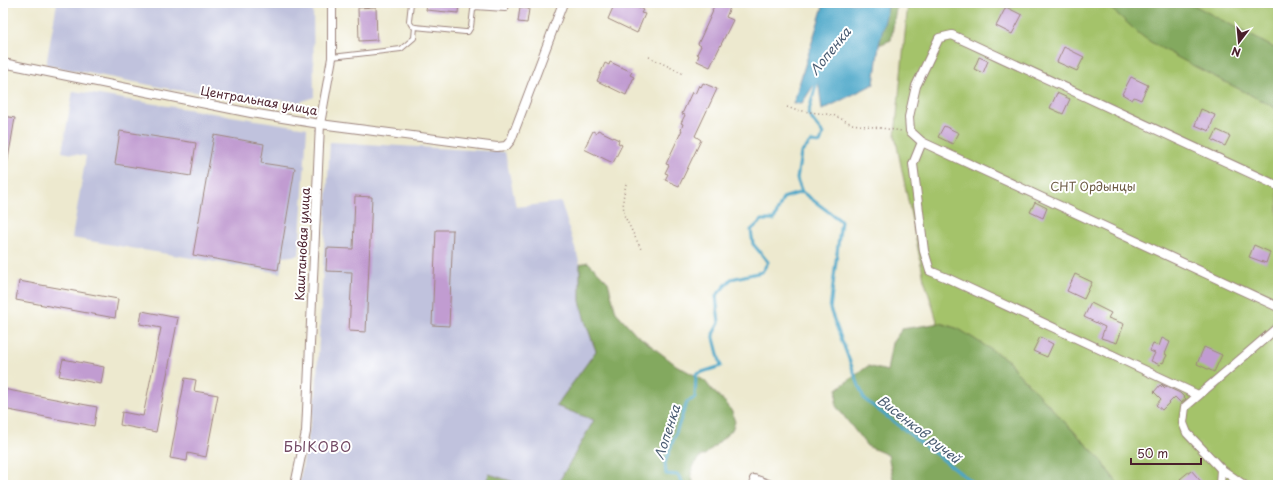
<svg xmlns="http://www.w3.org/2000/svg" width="1281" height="488" viewBox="0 0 1281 488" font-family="'Playpen Sans',sans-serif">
	<rect width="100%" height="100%" fill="#fff"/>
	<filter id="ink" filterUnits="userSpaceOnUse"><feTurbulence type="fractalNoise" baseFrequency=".025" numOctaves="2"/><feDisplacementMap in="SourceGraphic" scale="8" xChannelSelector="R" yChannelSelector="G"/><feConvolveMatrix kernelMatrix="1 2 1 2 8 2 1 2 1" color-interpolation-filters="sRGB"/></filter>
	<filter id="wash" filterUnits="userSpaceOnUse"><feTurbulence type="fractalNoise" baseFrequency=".012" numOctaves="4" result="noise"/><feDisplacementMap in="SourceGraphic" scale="16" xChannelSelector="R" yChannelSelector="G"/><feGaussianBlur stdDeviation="0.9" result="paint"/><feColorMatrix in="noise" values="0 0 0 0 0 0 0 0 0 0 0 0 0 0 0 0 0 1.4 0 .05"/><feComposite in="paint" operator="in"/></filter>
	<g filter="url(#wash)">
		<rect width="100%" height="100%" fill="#ede9cf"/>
		<g fill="#c0c2dd">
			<path d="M57,3H313L314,97L300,102L176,90L46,65Z"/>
			<path d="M73,91L307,128L299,255L283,257L280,273L72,238L86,156L62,152Z"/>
			<path d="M330,142L505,152L516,207L561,202L580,264V301L585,321L596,351L557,406L594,420L557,485H526L489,474L485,485H299L316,394Z"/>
		</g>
		<path fill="#a4c36b" stroke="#77714b" d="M908,3H1278V485H1119L1108,471L1103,462L1015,370L1009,361L938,324L924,279L895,136Z"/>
		<g fill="#83a95f" stroke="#666445">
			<path d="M889,3H897L891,40L879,45Z"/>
			<path d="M1101,3H1190L1278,50V110C1267,102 1255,98 1243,91C1213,76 1183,61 1154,44C1134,33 1121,13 1101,3Z"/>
			<path d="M588,262L608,282L616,312L636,334L676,365L705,381L712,390L727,404L732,412L735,422L732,430L706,454L699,458L693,465L691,474L694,485H557L594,420L556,406L596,351L585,321L580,301V264Z"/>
			<path d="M940,323L959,329L1009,361L1015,370L1103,462L1108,471L1119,485H905L893,479L888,455L867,446L836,406L837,389L868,366L887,371L892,343L902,329Z"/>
			<path d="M489,474L520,484L526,485H485Z"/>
		</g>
		<path fill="#49a6c8" stroke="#4a627a" d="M824,3H889L879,45L874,84L822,110L818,79L802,103L793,104Z"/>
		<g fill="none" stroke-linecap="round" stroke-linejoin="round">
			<g stroke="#49a6c8" stroke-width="3">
				<path d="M802,192L841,221L830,309L864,399L976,485"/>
				<path d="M683,485L678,475L666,474L665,463L687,402L695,398L696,374L721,366L713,334L719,323L716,296L731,279L762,272L768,262L753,244L751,230L762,220H774L783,198L802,192L797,179L801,153L811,142L820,143L823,134L808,114L818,78L820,76"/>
			</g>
		</g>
		<g id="blocks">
			<g fill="#c19cd1">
				<path d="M427,3H459L458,13L426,10Z"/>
				<path d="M615,3H628L643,10L641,13L645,14L637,33L608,19Z"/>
				<path d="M716,3H732L726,17L733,20L710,67L697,61L699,55L697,54L701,46L698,44L713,11L712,10Z"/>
				<path d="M376,7L377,40L359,41L358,8Z"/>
				<path d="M520,7L529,9L527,23L518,22Z"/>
				<path d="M1006,7L1022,15L1012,34L996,26Z"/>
				<path d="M1064,47L1084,57L1077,71L1057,62Z"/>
				<path d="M979,57L988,61L983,73L974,69Z"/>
				<path d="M610,62L632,72L630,75L634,77L626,95L597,81L605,63L609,65Z"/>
				<path d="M1131,77L1148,85L1141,100L1134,97L1132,100L1122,94Z"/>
				<path d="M703,83L717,89L695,136L701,140L679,186L665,180L668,174L665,173L669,165L666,164L682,130H681L683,124L681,123L685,115L682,114L692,92L695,94L699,85L701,87Z"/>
				<path d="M1057,93L1070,99L1063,114L1050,108Z"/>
				<path d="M1201,109L1215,115L1209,131L1195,125Z"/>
				<path d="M3,116L15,118L7,165H3Z"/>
				<path d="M944,126L959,133L953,144L938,137Z"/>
				<path d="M598,130L619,140L618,143L622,145L613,163L584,149L593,131L596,133Z"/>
				<path d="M1217,130L1230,136L1225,146L1212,140Z"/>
				<path d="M120,131L196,143L191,176L115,164Z"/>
				<path d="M214,135L264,144L261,163L295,168L278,270L193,255Z"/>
				<path d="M355,196L372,197L366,332L349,331L352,272L326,271L327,248L353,249Z"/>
				<path d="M1035,202L1047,208L1043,218L1030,212Z"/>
				<path d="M436,230H453L449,326L432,325Z"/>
				<path d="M1254,245L1270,252L1266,263L1249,257Z"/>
				<path d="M1075,274L1092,282L1084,299L1067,291Z"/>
				<path d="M19,281L118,299L115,318L16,300Z"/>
				<path d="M1091,303L1111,313L1108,318L1124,324L1117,343L1101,338L1105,327L1084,317Z"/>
				<path d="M142,311L178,318L156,432L120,425L122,412L143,416L161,328L140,324Z"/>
				<path d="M1040,337L1053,344L1047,357L1033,351Z"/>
				<path d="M1162,338L1170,342L1165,354L1167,355L1163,363L1161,362L1160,365L1151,361L1155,353L1150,351L1153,344L1159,346Z"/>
				<path d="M1204,347L1222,355L1214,372L1197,364Z"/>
				<path d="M63,359L104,367L101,384L59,376Z"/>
				<path d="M185,378L196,380L194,391L218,395L206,457L188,453L187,461L170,458Z"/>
				<path d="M1161,384L1180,393L1186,399L1181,403L1175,397L1162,410L1156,405L1161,399L1154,392L1160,385L1164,389L1165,388Z"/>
				<path d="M3,389L97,407L94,426L3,409Z"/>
				<path d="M1191,470L1204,485H1184L1180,479Z"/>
			</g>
		</g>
	</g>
	<g filter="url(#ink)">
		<use href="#blocks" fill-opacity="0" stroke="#9c847d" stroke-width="1"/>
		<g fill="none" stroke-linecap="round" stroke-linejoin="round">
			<defs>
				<g id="lane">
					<path d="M411,3L409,21L412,26L415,27"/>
					<path d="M332,57L401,49L414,38L415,27L465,32H468L471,27L473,10L475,7L505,9L509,3"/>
				</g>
				<g id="street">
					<path d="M3,63L251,113L320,124L497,147L506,146L511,140L563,3"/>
					<path d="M922,142L1278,307"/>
					<path d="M1198,395L947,278L930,271L924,251L913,164L922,142L910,131L909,117L916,86L939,38L952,35L1278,186"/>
					<path d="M754,479L771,485"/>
					<path d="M295,485L306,432L320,124L332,58V3"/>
					<path d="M1220,485L1221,469"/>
					<path d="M1244,485L1221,469L1187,433L1183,423L1185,407L1278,327"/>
				</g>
			</defs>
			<use href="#lane" stroke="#9c847d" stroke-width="6"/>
			<use href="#street" stroke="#9c847d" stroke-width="10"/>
			<g stroke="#9c847d" stroke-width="1.5" stroke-dasharray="1 3" stroke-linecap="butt">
				<path d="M649,57L682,73"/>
				<path d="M787,107L795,110L833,115L852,124L902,131"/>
				<path d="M626,184L623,199L624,215L642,251"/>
			</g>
			<use href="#lane" stroke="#fff" stroke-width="4"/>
			<use href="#street" stroke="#fff" stroke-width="8"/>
		</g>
	</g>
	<g text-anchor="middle" stroke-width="4" stroke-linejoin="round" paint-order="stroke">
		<g font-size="12" fill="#4a1f2b" stroke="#fff">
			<text transform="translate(259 101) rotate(10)" y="4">Центральная улица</text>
			<text transform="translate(303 244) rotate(-87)" y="4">Каштановая улица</text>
		</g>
		<g font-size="12" fill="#6a5841" stroke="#fff">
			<text x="1093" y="191">СНТ Ордынцы</text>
		</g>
		<g font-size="13" font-style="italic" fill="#4a5c72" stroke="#fff">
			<text transform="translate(830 51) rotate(-51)" y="5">Лопенка</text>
			<text transform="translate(919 429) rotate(38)" y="5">Висенков ручей</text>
			<text transform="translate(667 432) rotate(-72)" y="5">Лопенка</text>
		</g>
		<g font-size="14" letter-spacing="1" fill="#744b65" stroke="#fff">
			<text x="318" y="452">БЫКОВО</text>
		</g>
	</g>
	<rect width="1281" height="488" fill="none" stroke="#fff" stroke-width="16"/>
	<g transform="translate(1239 42) rotate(196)" stroke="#ffffff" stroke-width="3" paint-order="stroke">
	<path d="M0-3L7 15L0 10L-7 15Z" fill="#4a1f2b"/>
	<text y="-6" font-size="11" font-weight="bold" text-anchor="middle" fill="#4a1f2b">N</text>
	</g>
	<path d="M1131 458v6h70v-6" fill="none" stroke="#4a1f2b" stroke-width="2"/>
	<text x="1137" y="458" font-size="12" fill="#4a1f2b" stroke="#ffffff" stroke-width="3" paint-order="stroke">50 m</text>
</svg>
